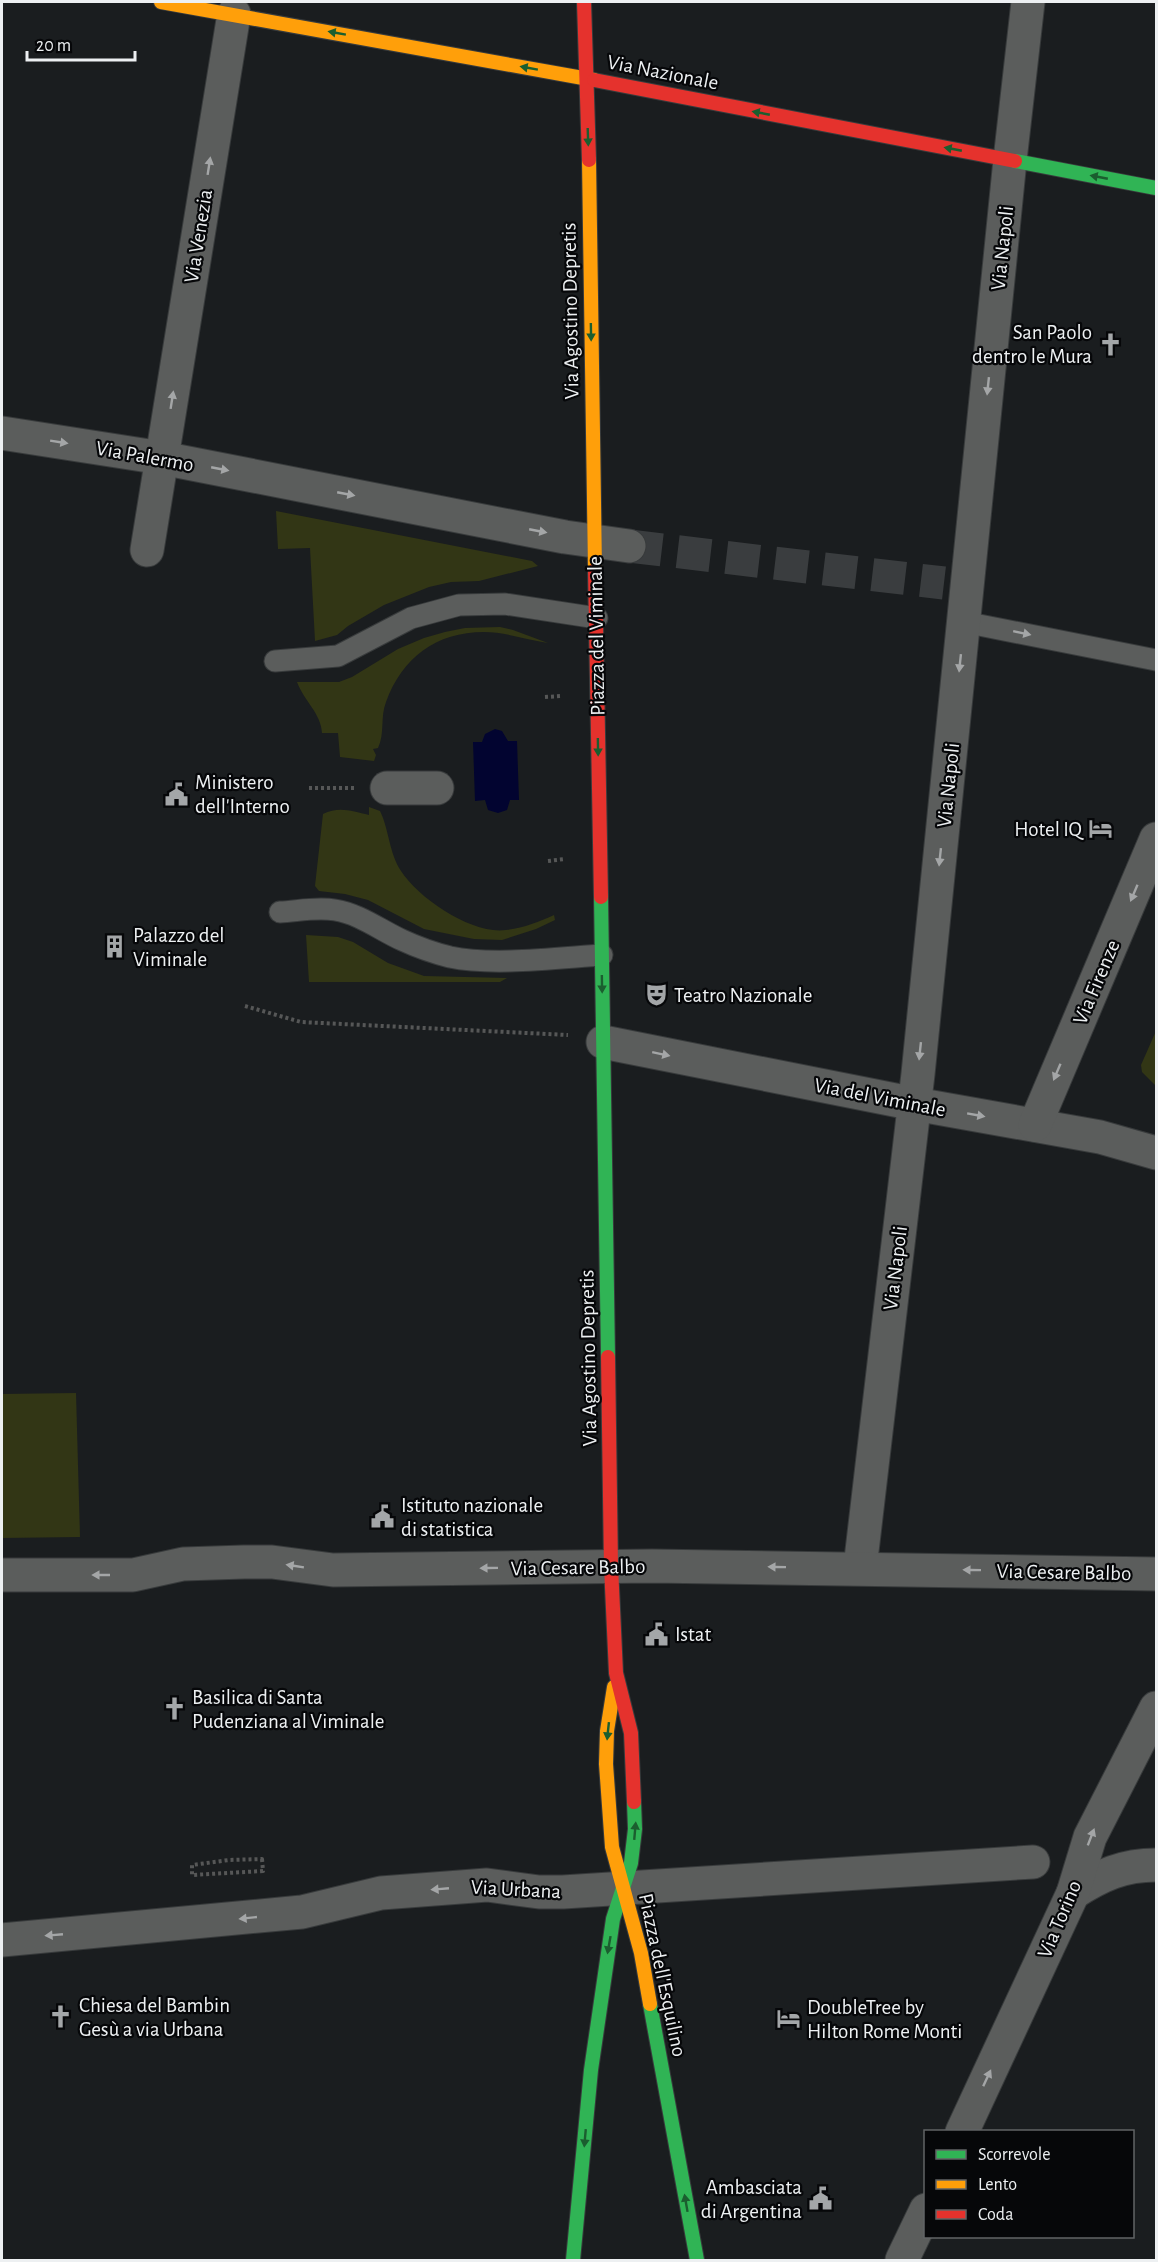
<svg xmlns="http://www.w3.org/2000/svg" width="1158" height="2262" viewBox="0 0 1158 2262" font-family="'Alegreya Sans',sans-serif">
	<rect width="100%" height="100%" fill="#1a1d1f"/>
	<g fill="#323615">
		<path d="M276,511L532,561L538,566L479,581L451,582L429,587L384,605L348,626L337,635L315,641L310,548L278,549Z"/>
		<path d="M500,627L513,630L548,643C528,640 505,632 484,632C436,632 402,658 386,702C380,717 385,734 378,748L373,749L376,755L374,761L340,757L338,733H322C321,713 304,701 297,682H339L352,677L398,649L424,638L445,632L465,628Z"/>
		<path d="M369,807L380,811C389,829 389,853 401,871C419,899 473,935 506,930C523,928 539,922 554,915L555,920L536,929L502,940L474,939L424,929L368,900L345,894L319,891L315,886L323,814C339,806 352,811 369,815Z"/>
		<path d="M306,935L338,937L353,942L388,963L424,976L507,978L500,982H309Z"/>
		<path d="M1156,1031V1086L1142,1072L1141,1065Z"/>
		<path d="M76,1393L80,1537L2,1538V1394Z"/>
	</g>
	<path fill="#020430" d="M495,729L502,731L508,741H517L519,800H510L507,810L498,813L488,810L485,800L475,801L473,742H482L485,734Z"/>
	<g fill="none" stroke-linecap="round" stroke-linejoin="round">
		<path stroke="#3a3d3f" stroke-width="33" stroke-dasharray="33 16" stroke-linecap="butt" d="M629,546L944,583"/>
		<defs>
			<g id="lane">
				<path d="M964,622L1156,660"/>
				<path d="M275,661L338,656L411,618L459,605L505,604L597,618"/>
				<path d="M280,912C298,911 317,907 335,910C360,914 380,930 402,940C417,947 434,953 450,957C492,966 557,958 602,955"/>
			</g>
			<g id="street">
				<path d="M2,433L162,458L565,537L629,546"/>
				<path d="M147,550L234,14"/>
				<path d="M387,788H437"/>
				<path d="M603,1042L915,1104L1100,1137L1156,1153"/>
				<path d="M1035,1125L1156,839"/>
				<path d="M860,1568L918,1074L1010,160L1028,2"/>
				<path d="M2,1575H133L183,1564L244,1562H272L333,1570L652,1566L1156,1574"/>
				<path d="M1073,1893C1101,1875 1123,1865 1156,1865"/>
				<path d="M2,1940L302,1912L381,1893L487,1885L539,1892H563L1033,1862"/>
				<path d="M962,2132L1073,1893L1090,1837L1156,1708"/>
				<path d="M902,2260L926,2210"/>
			</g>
			<g id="fast">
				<path d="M1015,161L1156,188"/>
				<path d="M601,897L608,1357"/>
				<path d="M650,2004L697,2260"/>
				<path d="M573,2260L591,2070L613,1919L631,1863L635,1829L634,1802"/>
			</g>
			<g id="slow">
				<path d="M161,2L594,80"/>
				<path d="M589,160L595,570"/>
				<path d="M614,1687L607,1731L606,1764L612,1847L641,1953L650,2004"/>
			</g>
			<g id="jam">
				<path d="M584,2L589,160"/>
				<path d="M594,80L1015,161"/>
				<path d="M595,570L601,897"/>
				<path d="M608,1357L611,1566L616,1673L631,1733L634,1802"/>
			</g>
		</defs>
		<use href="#lane" stroke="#383b3c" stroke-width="23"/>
		<use href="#street" stroke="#383b3c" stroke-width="35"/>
		<use href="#fast" stroke="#383b3c" stroke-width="16"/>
		<use href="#slow" stroke="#383b3c" stroke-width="16"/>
		<use href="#jam" stroke="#383b3c" stroke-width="16"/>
		<g stroke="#565757" stroke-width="4" stroke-dasharray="3 3" stroke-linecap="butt">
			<path d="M545,697L562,696"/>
			<path d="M309,788H354"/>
			<path d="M548,861L565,859"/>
			<path d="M245,1006L301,1022L568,1035"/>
			<path d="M262,1859L263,1871L192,1875V1865L229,1860Z"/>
		</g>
		<use href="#lane" stroke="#5b5d5c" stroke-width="21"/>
		<use href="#street" stroke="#5b5d5c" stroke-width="33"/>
		<use href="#fast" stroke="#30b455" stroke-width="14"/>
		<use href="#slow" stroke="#ff9f0a" stroke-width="14"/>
		<use href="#jam" stroke="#e5322d" stroke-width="14"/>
	</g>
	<defs><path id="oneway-solid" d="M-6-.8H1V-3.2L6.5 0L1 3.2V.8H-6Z" transform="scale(1.5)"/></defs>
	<g fill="#1b5e2f">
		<use href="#oneway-solid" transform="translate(337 33) rotate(-170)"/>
		<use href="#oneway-solid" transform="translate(529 68) rotate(-170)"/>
		<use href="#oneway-solid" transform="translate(761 113) rotate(-169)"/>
		<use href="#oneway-solid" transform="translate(588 137) rotate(88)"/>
		<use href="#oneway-solid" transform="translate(953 149) rotate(-169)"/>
		<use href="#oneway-solid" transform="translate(1099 177) rotate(-169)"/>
		<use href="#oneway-solid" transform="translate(591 332) rotate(89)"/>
		<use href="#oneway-solid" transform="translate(598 747) rotate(89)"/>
		<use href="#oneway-solid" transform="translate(602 984) rotate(89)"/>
		<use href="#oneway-solid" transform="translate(608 1731) rotate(96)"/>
		<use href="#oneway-solid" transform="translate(635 1831) rotate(-85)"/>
		<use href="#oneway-solid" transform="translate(609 1945) rotate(100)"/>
		<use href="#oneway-solid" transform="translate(585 2138) rotate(95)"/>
		<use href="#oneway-solid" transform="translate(686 2203) rotate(-100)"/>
	</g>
	<g fill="#a4a6a7">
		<use href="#oneway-solid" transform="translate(209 166) rotate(-81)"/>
		<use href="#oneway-solid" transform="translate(988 386) rotate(96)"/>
		<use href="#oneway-solid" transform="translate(172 400) rotate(-81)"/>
		<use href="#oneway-solid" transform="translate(59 442) rotate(9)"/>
		<use href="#oneway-solid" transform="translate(220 469) rotate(11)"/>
		<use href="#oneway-solid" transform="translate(346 494) rotate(11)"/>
		<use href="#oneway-solid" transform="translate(538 531) rotate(11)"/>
		<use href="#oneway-solid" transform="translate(1022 633) rotate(12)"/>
		<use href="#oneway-solid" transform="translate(960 663) rotate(96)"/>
		<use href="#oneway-solid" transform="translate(940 857) rotate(96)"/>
		<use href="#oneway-solid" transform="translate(1134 893) rotate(113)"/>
		<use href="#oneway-solid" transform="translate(920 1051) rotate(96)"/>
		<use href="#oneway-solid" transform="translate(661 1054) rotate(12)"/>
		<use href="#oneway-solid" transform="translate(1057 1072) rotate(113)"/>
		<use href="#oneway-solid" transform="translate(976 1115) rotate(10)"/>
		<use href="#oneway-solid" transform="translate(295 1566) rotate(-171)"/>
		<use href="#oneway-solid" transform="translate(777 1567) rotate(-179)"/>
		<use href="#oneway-solid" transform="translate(489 1568) rotate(179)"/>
		<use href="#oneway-solid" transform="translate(972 1570) rotate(-179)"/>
		<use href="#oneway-solid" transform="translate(101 1575) rotate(180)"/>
		<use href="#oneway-solid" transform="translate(1091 1837) rotate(-69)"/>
		<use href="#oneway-solid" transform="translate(440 1889) rotate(175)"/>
		<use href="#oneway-solid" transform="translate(248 1918) rotate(174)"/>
		<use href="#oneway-solid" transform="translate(54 1935) rotate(175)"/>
		<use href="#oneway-solid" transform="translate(987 2078) rotate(-65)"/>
	</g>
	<defs>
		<symbol id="church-bare" viewBox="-9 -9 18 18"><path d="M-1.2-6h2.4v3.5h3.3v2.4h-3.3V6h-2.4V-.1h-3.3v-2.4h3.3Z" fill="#a3a6a8" stroke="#060709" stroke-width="2.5" paint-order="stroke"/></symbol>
		<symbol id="civic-bare" viewBox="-9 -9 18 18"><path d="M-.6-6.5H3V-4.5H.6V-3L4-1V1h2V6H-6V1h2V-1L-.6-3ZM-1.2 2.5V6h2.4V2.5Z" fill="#a3a6a8" stroke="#060709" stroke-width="2.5" paint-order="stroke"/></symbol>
		<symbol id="hotel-bare" viewBox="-9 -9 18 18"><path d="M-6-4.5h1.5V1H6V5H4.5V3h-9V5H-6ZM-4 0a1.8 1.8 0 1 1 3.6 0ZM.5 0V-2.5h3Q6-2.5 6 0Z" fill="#a3a6a8" stroke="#060709" stroke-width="2.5" paint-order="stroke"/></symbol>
		<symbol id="building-bare" viewBox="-9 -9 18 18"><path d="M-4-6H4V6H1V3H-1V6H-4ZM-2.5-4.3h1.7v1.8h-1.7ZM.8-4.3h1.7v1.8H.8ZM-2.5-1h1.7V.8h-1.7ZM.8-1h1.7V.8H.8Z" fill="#a3a6a8" stroke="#060709" stroke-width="2.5" paint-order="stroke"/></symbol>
		<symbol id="theatre-bare" viewBox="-9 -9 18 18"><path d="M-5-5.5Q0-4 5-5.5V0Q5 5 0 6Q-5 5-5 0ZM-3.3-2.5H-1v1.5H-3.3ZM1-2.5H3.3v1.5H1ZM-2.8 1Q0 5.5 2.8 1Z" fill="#a3a6a8" stroke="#060709" stroke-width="2.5" paint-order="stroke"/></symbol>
	</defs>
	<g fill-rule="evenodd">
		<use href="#church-bare" x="1094" y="328" width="33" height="33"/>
		<use href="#civic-bare" x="160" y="778" width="33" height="33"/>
		<use href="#hotel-bare" x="1084" y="812" width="33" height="33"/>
		<use href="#building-bare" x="98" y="930" width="33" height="33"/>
		<use href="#theatre-bare" x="640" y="978" width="33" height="33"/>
		<use href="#civic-bare" x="366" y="1500" width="33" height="33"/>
		<use href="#civic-bare" x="640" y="1618" width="33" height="33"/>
		<use href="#church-bare" x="158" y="1692" width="33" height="33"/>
		<use href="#church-bare" x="44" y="2000" width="33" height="33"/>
		<use href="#hotel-bare" x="772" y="2002" width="33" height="33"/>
		<use href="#civic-bare" x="804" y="2182" width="33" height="33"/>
	</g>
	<g text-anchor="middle" stroke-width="4.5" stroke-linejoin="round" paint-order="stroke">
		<g font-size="21" fill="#edf0f2" stroke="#060709">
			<text transform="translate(663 72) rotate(11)" y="7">Via Nazionale</text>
			<text transform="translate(198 236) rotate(-81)" y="7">Via Venezia</text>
			<text transform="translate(1002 248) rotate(-84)" y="7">Via Napoli</text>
			<text transform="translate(570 311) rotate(-91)" y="7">Via Agostino Depretis</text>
			<text transform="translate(145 456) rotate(10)" y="7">Via Palermo</text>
			<text transform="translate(596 636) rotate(-91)" y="7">Piazza del Viminale</text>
			<text transform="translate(948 785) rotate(-84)" y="7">Via Napoli</text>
			<text transform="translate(1096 982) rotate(-67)" y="7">Via Firenze</text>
			<text transform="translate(880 1097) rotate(11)" y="7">Via del Viminale</text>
			<text transform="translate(895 1268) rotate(-83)" y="7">Via Napoli</text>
			<text transform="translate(588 1358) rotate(-91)" y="7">Via Agostino Depretis</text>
			<text transform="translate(578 1567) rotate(-1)" y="7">Via Cesare Balbo</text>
			<text transform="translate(1064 1572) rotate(1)" y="7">Via Cesare Balbo</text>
			<text transform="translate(516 1889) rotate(3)" y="7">Via Urbana</text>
			<text transform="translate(1059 1919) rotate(-67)" y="7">Via Torino</text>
			<text transform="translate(663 1975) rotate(78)" y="7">Piazza dell'Esquilino</text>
		</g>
		<g font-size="21" fill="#edf0f2" stroke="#060709" text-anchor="start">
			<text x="1092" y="339" text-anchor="end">San Paolo<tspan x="1092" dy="24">dentro le Mura</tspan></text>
			<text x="195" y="789">Ministero<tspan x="195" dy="24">dell'Interno</tspan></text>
			<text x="1082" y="836" text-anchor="end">Hotel IQ</text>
			<text x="133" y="942">Palazzo del<tspan x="133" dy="24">Viminale</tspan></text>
			<text x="674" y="1002">Teatro Nazionale</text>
			<text x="401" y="1512">Istituto nazionale<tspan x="401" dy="24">di statistica</tspan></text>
			<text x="675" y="1641">Istat</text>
			<text x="192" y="1704">Basilica di Santa<tspan x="192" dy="24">Pudenziana al Viminale</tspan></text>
			<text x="79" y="2012">Chiesa del Bambin<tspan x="79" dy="24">Gesù a via Urbana</tspan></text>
			<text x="807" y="2014">DoubleTree by<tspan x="807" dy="24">Hilton Rome Monti</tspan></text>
			<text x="802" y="2194" text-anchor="end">Ambasciata<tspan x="802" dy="24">di Argentina</tspan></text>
		</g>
	</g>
	<rect width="1158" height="2262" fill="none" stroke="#edf0f2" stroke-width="6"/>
	<rect x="924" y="2130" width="210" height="108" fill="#060709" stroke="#626466" stroke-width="1.5"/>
	<rect x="936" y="2150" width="30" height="9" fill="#30b455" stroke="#626466" stroke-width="1.5"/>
	<text x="978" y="2160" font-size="18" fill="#edf0f2">Scorrevole</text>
	<rect x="936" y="2180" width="30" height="9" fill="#ff9f0a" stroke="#626466" stroke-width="1.5"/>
	<text x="978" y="2190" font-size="18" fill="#edf0f2">Lento</text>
	<rect x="936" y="2210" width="30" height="9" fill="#e5322d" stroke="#626466" stroke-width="1.5"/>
	<text x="978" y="2220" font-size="18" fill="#edf0f2">Coda</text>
	<path d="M27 51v9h108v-9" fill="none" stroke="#edf0f2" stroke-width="3"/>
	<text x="36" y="51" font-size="18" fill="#edf0f2" stroke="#060709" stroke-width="4.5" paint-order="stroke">20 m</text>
</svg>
